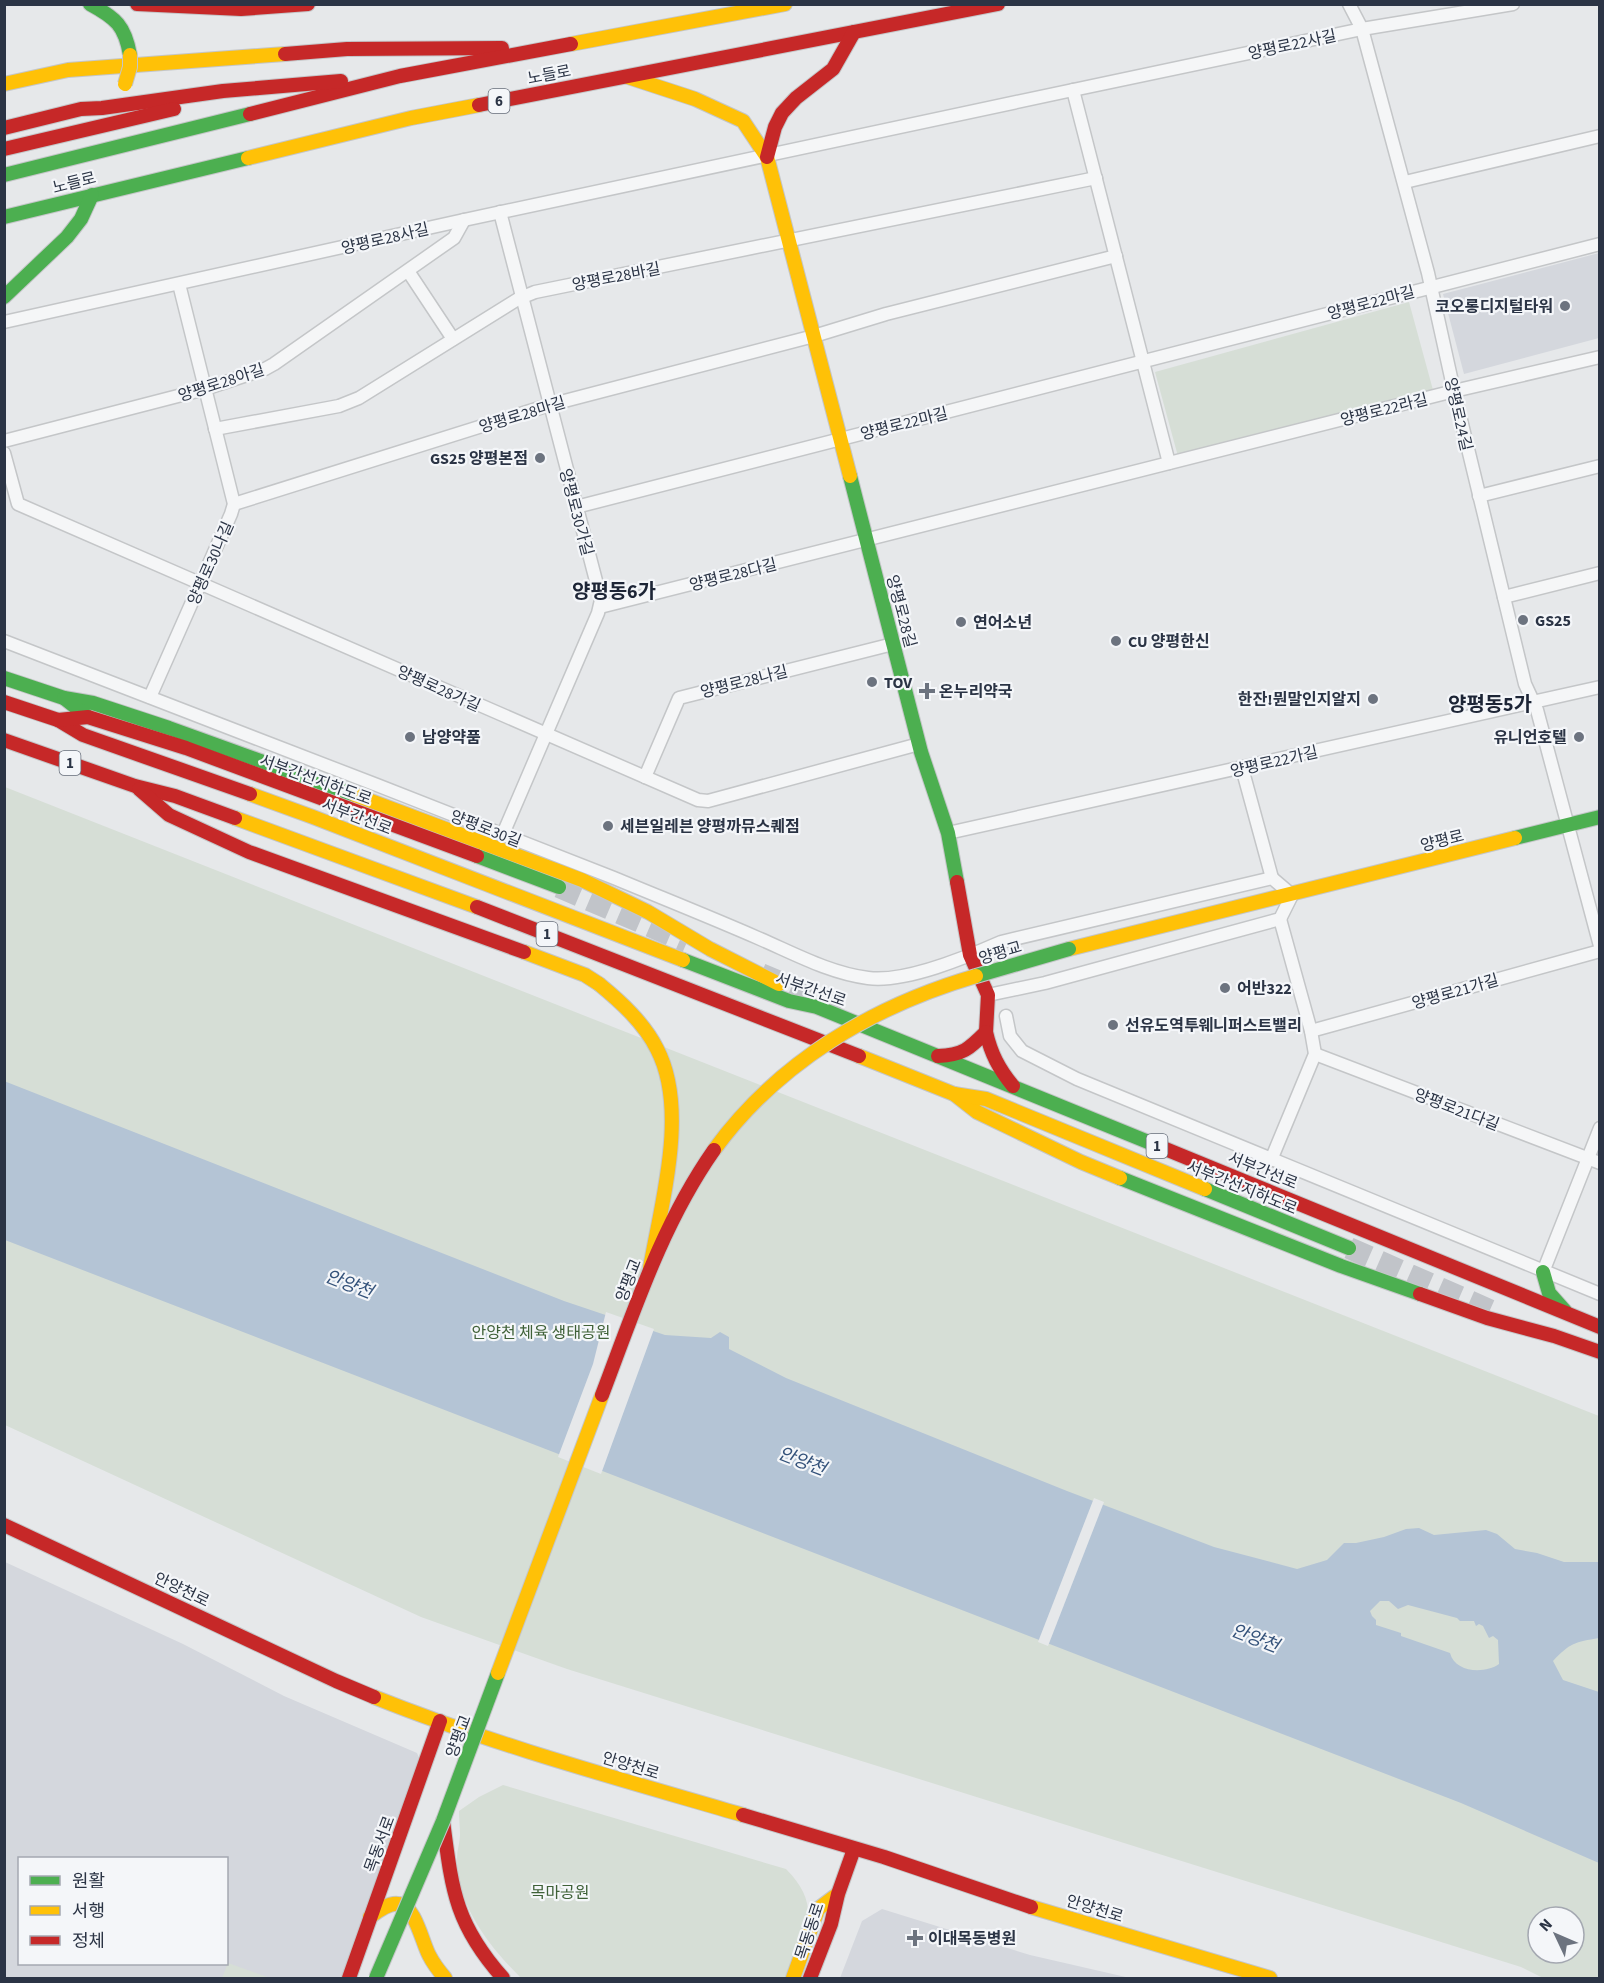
<svg xmlns="http://www.w3.org/2000/svg" width="1604" height="1983" viewBox="0 0 1604 1983" font-family="'Source Sans 3','Noto Sans KR',sans-serif">
	<rect width="100%" height="100%" fill="#e6e8ea"/>
	<g fill="#d4d7dd" fill-rule="evenodd">
		<path d="M1599,253V338L1464,374L1443,294Z"/>
		<path d="M5,1562L183,1644L284,1696L417,1753L426,1774L350,1978H5ZM20,1858H226V1964H20Z"/>
		<path d="M882,1909L1030,1955L1130,1978H840L862,1921Z"/>
	</g>
	<g fill="#d6ded6" fill-rule="evenodd">
		<path d="M1409,302L1433,390L1179,460L1155,372Z"/>
		<path d="M5,787L1599,1416V1978H1543L1521,1967L567,1669L421,1617L5,1425ZM1538,1917H1574V1953H1538Z"/>
		<path d="M503,1785L786,1869C825,1908 804,1935 788,1978H521C489,1946 457,1906 457,1858C457,1850 460,1842 460,1835C460,1827 459,1819 459,1811L479,1797Z"/>
		<path d="M228,1963L270,1978H222Z"/>
	</g>
	<path fill="#b4c4d5" fill-rule="evenodd" d="M4,1081L564,1301L665,1335L711,1338L720,1332L729,1337V1349L786,1378L1067,1491L1214,1547L1297,1569L1327,1560L1344,1543H1356L1384,1537L1406,1529L1419,1528L1434,1535L1486,1530L1497,1534L1515,1549L1537,1553L1564,1562H1599V1638C1575,1642 1570,1643 1553,1661L1563,1680L1599,1692V1863L1461,1803L5,1240ZM1380,1601H1389L1398,1609L1408,1605L1457,1618L1460,1621H1474L1476,1626L1479,1624L1483,1626L1489,1638L1493,1636L1498,1640L1499,1664C1485,1674 1455,1673 1450,1653L1401,1636V1633L1376,1625V1620L1372,1616L1370,1611Z"/>
	<g fill="#e6e8ea">
		<path d="M606,1312L654,1329L601,1474L558,1457L593,1364Z"/>
		<path d="M1094,1498L1104,1502L1048,1646L1038,1642Z"/>
	</g>
	<g fill="none" stroke-linecap="round" stroke-linejoin="round">
		<g stroke="#c1c4c9" stroke-width="22" stroke-dasharray="22 11" stroke-linecap="butt">
			<path d="M559,887L687,942"/>
			<path d="M761,974L841,1008"/>
			<path d="M1349,1248L1496,1313"/>
		</g>
		<defs>
			<g id="street">
				<path d="M1349,4L1362,29L1428,273L1454,391L1525,684L1537,710L1600,946"/>
				<path d="M1073,90L1169,463"/>
				<path d="M1405,182L1600,136"/>
				<path d="M500,212L601,600L598,613L503,834"/>
				<path d="M408,271L453,339"/>
				<path d="M4,322L464,220L1073,90L1362,29L1513,4"/>
				<path d="M215,429L339,406L359,398L518,299L535,292L1096,178"/>
				<path d="M4,441L205,389L265,369L274,364L454,238L464,220"/>
				<path d="M4,453L18,504L698,800L708,801L919,744"/>
				<path d="M1479,496L1600,466"/>
				<path d="M234,504L549,405L814,336L886,314L1116,256"/>
				<path d="M576,507L1600,244"/>
				<path d="M1504,597L1600,573"/>
				<path d="M600,607L1454,391L1600,357"/>
				<path d="M4,641C208,719 411,798 614,878C662,898 710,917 758,938C793,953 829,973 868,978C905,983 967,957 1001,942L1272,878L1292,895L1280,919L1045,983L988,995"/>
				<path d="M150,697L231,514L234,504L179,284"/>
				<path d="M1242,768L1272,878"/>
				<path d="M645,777L679,698L893,644"/>
				<path d="M948,833L1600,687"/>
				<path d="M1006,1016L1010,1036L1022,1051L1077,1079L1600,1294"/>
				<path d="M1311,1031L1600,951"/>
				<path d="M1315,1054L1600,1163"/>
				<path d="M1271,1160L1315,1054L1311,1031L1280,919"/>
				<path d="M1543,1272L1600,1128"/>
			</g>
			<g id="fast">
				<path d="M90,4C116,18 125,26 130,55"/>
				<path d="M4,175L250,114"/>
				<path d="M4,217L248,158"/>
				<path d="M4,297L67,237L81,219L92,195"/>
				<path d="M850,476L921,752L948,833L957,882"/>
				<path d="M4,678L64,698L93,703L169,728L355,795"/>
				<path d="M64,698L88,717"/>
				<path d="M1515,838L1600,817"/>
				<path d="M477,856L559,887"/>
				<path d="M683,960L789,1001L817,1007L1163,1148"/>
				<path d="M1120,1178L1341,1266L1420,1294"/>
				<path d="M1205,1189L1349,1248"/>
				<path d="M1543,1272L1549,1293L1565,1311"/>
			</g>
			<g id="slow">
				<path d="M571,44L785,4"/>
				<path d="M628,77L695,99L743,121L767,157"/>
				<path d="M4,84L68,70L285,54"/>
				<path d="M767,157L850,476"/>
				<path d="M248,158L411,118L479,105"/>
				<path d="M250,794L313,817L683,960"/>
				<path d="M355,795L582,880L648,912L710,949L779,984"/>
				<path d="M235,818L477,907"/>
				<path d="M1069,949L1515,838"/>
				<path d="M524,952L585,975L599,984"/>
				<path d="M859,1056L954,1094L977,1112L1081,1162L1120,1178"/>
				<path d="M954,1094L986,1099L1205,1189"/>
				<path d="M374,1697C494,1745 620,1779 743,1815"/>
				<path d="M1031,1907L1270,1978"/>
				<path d="M370,1917C378,1911 389,1902 399,1904C415,1906 422,1942 429,1955C433,1963 439,1971 445,1978"/>
				<path d="M793,1978L818,1909L838,1894"/>
			</g>
			<g id="jam">
				<path d="M137,4L241,9L308,4"/>
				<path d="M285,54L347,49L502,48"/>
				<path d="M479,105L998,4"/>
				<path d="M250,114L400,76L571,44"/>
				<path d="M4,128L81,109L102,108L223,91L341,81"/>
				<path d="M4,149L174,109"/>
				<path d="M767,157L775,127L782,113L796,98L833,69L854,32"/>
				<path d="M4,702L58,720L83,735L250,794"/>
				<path d="M58,720L88,717L186,748L477,856"/>
				<path d="M4,740L135,786L175,796L235,818"/>
				<path d="M139,789L169,815L249,852L524,952"/>
				<path d="M957,882L970,955L988,995L986,1032"/>
				<path d="M477,907L859,1056"/>
				<path d="M938,1056C963,1055 969,1049 986,1032C991,1054 999,1069 1013,1086"/>
				<path d="M1163,1148L1600,1327"/>
				<path d="M1420,1294L1487,1318L1554,1336L1600,1352"/>
				<path d="M4,1525L336,1681L374,1697"/>
				<path d="M743,1815L884,1857L1031,1907"/>
				<path d="M443,1821C452,1890 455,1924 503,1978"/>
				<path d="M349,1978L440,1721"/>
				<path d="M810,1978L831,1924L838,1894L854,1849"/>
			</g>
		</defs>
		<use href="#street" stroke="#c4c6c8" stroke-width="15"/>
		<use href="#fast" stroke="#c4c6c8" stroke-width="16"/>
		<use href="#slow" stroke="#c4c6c8" stroke-width="16"/>
		<use href="#jam" stroke="#c4c6c8" stroke-width="16"/>
		<use href="#street" stroke="#f5f6f7" stroke-width="12"/>
		<use href="#fast" stroke="#4caf50" stroke-width="14"/>
		<use href="#slow" stroke="#ffc107" stroke-width="14"/>
		<use href="#jam" stroke="#c62828" stroke-width="14"/>
		<defs>
			<g id="fast-bridge">
				<path d="M976,976L1069,949"/>
				<path d="M376,1978L443,1821L498,1673"/>
			</g>
			<g id="slow-bridge">
				<path d="M125,84L130,67V55"/>
				<path d="M599,984C621,1002 644,1023 657,1049C689,1110 661,1204 650,1268"/>
				<path d="M714,1150C778,1062 873,1006 976,976"/>
				<path d="M498,1673L602,1395"/>
			</g>
			<path id="jam-bridge" d="M602,1395C634,1311 662,1224 714,1150"/>
		</defs>
		<use href="#fast-bridge" stroke="#c4c6c8" stroke-width="16" stroke-linecap="butt"/>
		<use href="#slow-bridge" stroke="#c4c6c8" stroke-width="16" stroke-linecap="butt"/>
		<use href="#jam-bridge" stroke="#c4c6c8" stroke-width="16" stroke-linecap="butt"/>
		<use href="#fast-bridge" stroke="#4caf50" stroke-width="14"/>
		<use href="#slow-bridge" stroke="#ffc107" stroke-width="14"/>
		<use href="#jam-bridge" stroke="#c62828" stroke-width="14"/>
	</g>
	<g fill="#6c737f" stroke="#f4f6f9" stroke-width="2">
		<circle cx="1565" cy="306" r="6"/>
		<circle cx="540" cy="458" r="6"/>
		<circle cx="1523" cy="620" r="6"/>
		<circle cx="961" cy="622" r="6"/>
		<circle cx="1116" cy="641" r="6"/>
		<circle cx="872" cy="682" r="6"/>
		<path d="M924 682h6v6h6v6h-6v6h-6v-6h-6v-6h6z"/>
		<circle cx="1373" cy="699" r="6"/>
		<circle cx="410" cy="737" r="6"/>
		<circle cx="1579" cy="737" r="6"/>
		<circle cx="608" cy="826" r="6"/>
		<circle cx="1225" cy="988" r="6"/>
		<circle cx="1113" cy="1025" r="6"/>
		<path d="M912 1929h6v6h6v6h-6v6h-6v-6h-6v-6h6z"/>
	</g>
	<g text-anchor="middle" stroke-width="4.5" stroke-linejoin="round" paint-order="stroke">
		<g fill="#f4f6f9" stroke="#676e7b" stroke-width="1.5">
			<rect x="488.5" y="89" width="21" height="24" rx="4.5"/>
			<rect x="59.5" y="751" width="21" height="24" rx="4.5"/>
			<rect x="536.5" y="922" width="21" height="24" rx="4.5"/>
			<rect x="1146.5" y="1134" width="21" height="24" rx="4.5"/>
		</g>
		<g font-size="15" font-weight="bold" fill="#2b3445">
			<text x="499" y="106">6</text>
			<text x="70" y="768">1</text>
			<text x="547" y="939">1</text>
			<text x="1157" y="1151">1</text>
		</g>
		<g font-size="16" fill="#2b3445" stroke="#f4f6f9">
			<text transform="translate(1292 44) rotate(-12)" y="6">양평로22사길</text>
			<text transform="translate(549 74) rotate(-11)" y="6">노들로</text>
			<text transform="translate(74 182) rotate(-14)" y="6">노들로</text>
			<text transform="translate(385 238) rotate(-13)" y="6">양평로28사길</text>
			<text transform="translate(616 276) rotate(-11)" y="6">양평로28바길</text>
			<text transform="translate(1371 302) rotate(-15)" y="6">양평로22마길</text>
			<text transform="translate(221 382) rotate(-18)" y="6">양평로28아길</text>
			<text transform="translate(1384 409) rotate(-14)" y="6">양평로22라길</text>
			<text transform="translate(522 414) rotate(-17)" y="6">양평로28마길</text>
			<text transform="translate(1459 414) rotate(77)" y="6">양평로24길</text>
			<text transform="translate(904 423) rotate(-14)" y="6">양평로22마길</text>
			<text transform="translate(577 512) rotate(75)" y="6">양평로30가길</text>
			<text transform="translate(210 563) rotate(-66)" y="6">양평로30나길</text>
			<text transform="translate(733 574) rotate(-14)" y="6">양평로28다길</text>
			<text transform="translate(902 611) rotate(75)" y="6">양평로28길</text>
			<text transform="translate(744 681) rotate(-14)" y="6">양평로28나길</text>
			<text transform="translate(439 688) rotate(24)" y="6">양평로28가길</text>
			<text transform="translate(1274 761) rotate(-13)" y="6">양평로22가길</text>
			<text transform="translate(316 779) rotate(20)" y="6">서부간선지하도로</text>
			<text transform="translate(357 816) rotate(21)" y="6">서부간선로</text>
			<text transform="translate(486 828) rotate(21)" y="6">양평로30길</text>
			<text transform="translate(1442 840) rotate(-14)" y="6">양평로</text>
			<text transform="translate(1000 952) rotate(-17)" y="6">양평교</text>
			<text transform="translate(811 989) rotate(19)" y="6">서부간선로</text>
			<text transform="translate(1455 991) rotate(-16)" y="6">양평로21가길</text>
			<text transform="translate(1457 1109) rotate(21)" y="6">양평로21다길</text>
			<text transform="translate(1263 1170) rotate(22)" y="6">서부간선로</text>
			<text transform="translate(1242 1187) rotate(22)" y="6">서부간선지하도로</text>
			<text transform="translate(628 1280) rotate(-69)" y="6">양평교</text>
			<text transform="translate(182 1589) rotate(25)" y="6">안양천로</text>
			<text transform="translate(458 1736) rotate(-70)" y="6">양평교</text>
			<text transform="translate(631 1765) rotate(17)" y="6">안양천로</text>
			<text transform="translate(379 1844) rotate(-70)" y="6">목동서로</text>
			<text transform="translate(1095 1908) rotate(17)" y="6">안양천로</text>
			<text transform="translate(809 1931) rotate(-72)" y="6">목동동로</text>
		</g>
		<g font-size="16" font-weight="bold" fill="#2b3445" stroke="#f4f6f9" text-anchor="start">
			<text x="1553" y="312" text-anchor="end">코오롱디지털타워</text>
			<text x="528" y="464" text-anchor="end">GS25 양평본점</text>
			<text x="1535" y="626">GS25</text>
			<text x="973" y="628">연어소년</text>
			<text x="1128" y="647">CU 양평한신</text>
			<text x="884" y="688">TOV</text>
			<text x="939" y="697">온누리약국</text>
			<text x="1361" y="705" text-anchor="end">한잔!뭔말인지알지</text>
			<text x="422" y="743">남양약품</text>
			<text x="1567" y="743" text-anchor="end">유니언호텔</text>
			<text x="620" y="832">세븐일레븐 양평까뮤스퀘점</text>
			<text x="1237" y="994">어반322</text>
			<text x="1125" y="1031">선유도역투웨니퍼스트밸리</text>
			<text x="928" y="1944">이대목동병원</text>
		</g>
		<g font-size="16" fill="#3f6138" stroke="#f4f6f9">
			<text x="541" y="1338">안양천 체육 생태공원</text>
			<text x="560" y="1898">목마공원</text>
		</g>
		<g font-size="18" font-style="italic" fill="#34527a" stroke="#f4f6f9">
			<text transform="translate(349 1284) rotate(21)" y="6">안양천</text>
			<text transform="translate(802 1461) rotate(21)" y="6">안양천</text>
			<text transform="translate(1255 1638) rotate(21)" y="6">안양천</text>
		</g>
		<g font-size="20" font-weight="bold" fill="#1d2536" stroke="#f4f6f9">
			<text x="614" y="598">양평동6가</text>
			<text x="1490" y="711">양평동5가</text>
		</g>
	</g>
	<rect width="1604" height="1983" fill="none" stroke="#2b3445" stroke-width="12"/>
	<rect x="18" y="1857" width="210" height="108" fill="#f4f6f9" stroke="#a4a8b1" stroke-width="1.5"/>
	<rect x="30" y="1876" width="30" height="9" fill="#4caf50" stroke="#a4a8b1" stroke-width="1.5"/>
	<text x="72" y="1887" font-size="18" fill="#2b3445">원활</text>
	<rect x="30" y="1906" width="30" height="9" fill="#ffc107" stroke="#a4a8b1" stroke-width="1.5"/>
	<text x="72" y="1917" font-size="18" fill="#2b3445">서행</text>
	<rect x="30" y="1936" width="30" height="9" fill="#c62828" stroke="#a4a8b1" stroke-width="1.5"/>
	<text x="72" y="1947" font-size="18" fill="#2b3445">정체</text>
	<g transform="translate(1556 1935) rotate(314)"><circle r="28" fill="#f4f6f9" stroke="#a4a8b1" stroke-width="1.5"/>
	<path d="M0-4.5L10 22L0 15L-10 22Z" fill="#6c737f"/>
	<text y="-9" font-size="16" font-weight="bold" text-anchor="middle" fill="#2b3445">N</text>
	</g>
</svg>
